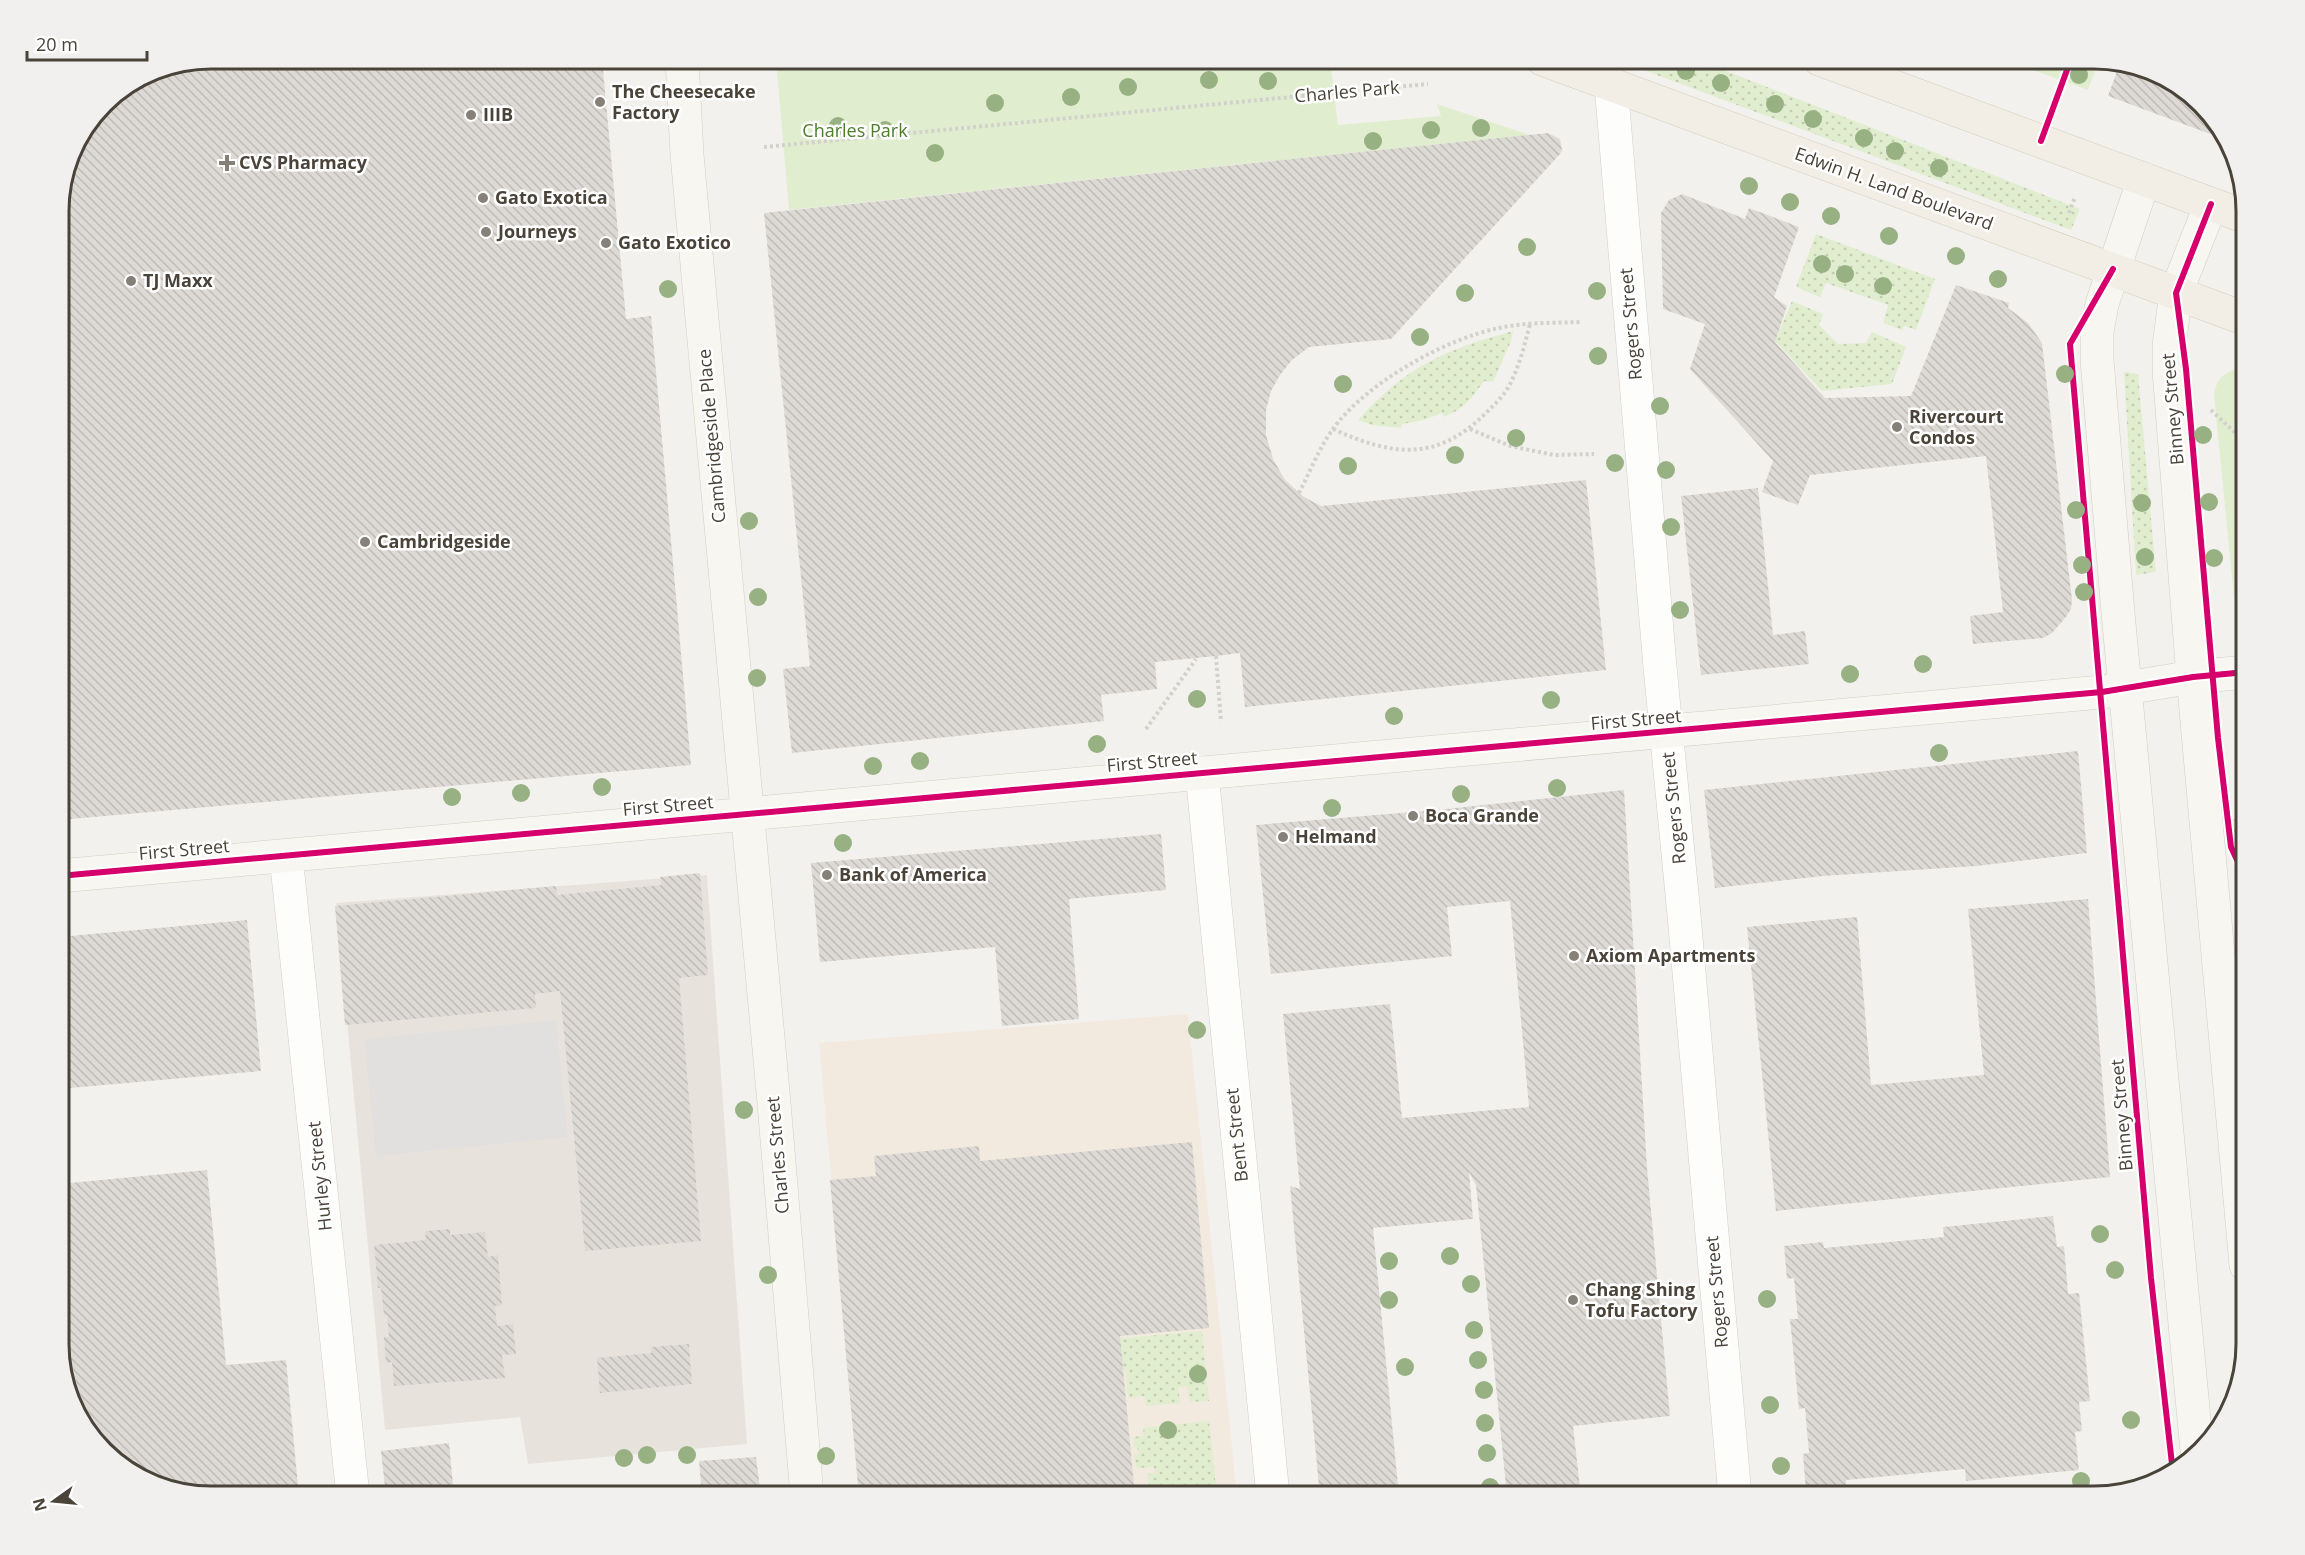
<svg xmlns="http://www.w3.org/2000/svg" width="2305" height="1555" viewBox="0 0 2305 1555" font-family="'Open Sans',sans-serif">
	<defs>
		<pattern id="grass-dots" width="8" height="8" patternUnits="userSpaceOnUse" patternTransform="scale(1.5)"><rect width="8" height="8" fill="#e1edcf"/><path d="M2 2h.1M6 6h.1" fill="none" stroke="#c3ccb2" stroke-width="1.8" stroke-linecap="round"/></pattern>
		<pattern id="building-back-hatch" width="6" height="6" patternUnits="userSpaceOnUse" patternTransform="scale(1.5)"><rect width="6" height="6" fill="#dddad6"/><path d="M-1 5l2 2M0 0l6 6M5-1l2 2" fill="none" stroke="#bfbcb8"/></pattern>
	</defs>
	<rect width="100%" height="100%" fill="#f3f1ee"/>
	<path fill="#e7e3dc" d="M707,875L747,1444L528,1464L520,1417L385,1430L336,903Z"/>
	<path fill="#f2eadf" d="M1188,1014L1237,1496H859L819,1043Z"/>
	<g fill="url(#grass-dots)">
		<path d="M1614,59H1695L2080,209L2071,230Z"/>
		<path d="M1816,234L1935,279L1916,330L1904,326L1902,330L1883,323L1888,305L1826,283L1820,297L1796,287Z"/>
		<path d="M1792,301L1823,314L1819,325L1838,344L1866,343L1872,332L1906,347L1892,384L1822,391L1775,341Z"/>
		<path d="M1513,331L1511,341L1493,382L1484,381C1472,398 1464,409 1444,417L1442,413L1424,420L1402,424L1401,428L1371,425L1358,420C1405,367 1446,349 1513,331Z"/>
		<path d="M2124,372L2138,374L2156,572L2136,575Z"/>
		<path d="M2232,819H2246V864L2236,842Z"/>
		<path d="M1202,1331L1209,1401L1190,1402L1187,1386L1178,1387L1180,1403L1146,1406L1145,1396L1128,1398L1126,1370L1114,1371L1104,1340Z"/>
		<path d="M1209,1421L1217,1496H1179L1177,1484L1149,1487L1147,1474L1155,1473L1154,1467L1136,1468L1134,1455L1139,1454L1137,1447H1134L1133,1437L1144,1436L1143,1428Z"/>
	</g>
	<g fill="#e1edcf">
		<path d="M776,59H1324L1330,61L1338,125L1441,116L1437,104L1530,135L789,210Z"/>
		<path d="M2003,59H2094L2099,60L2088,90Z"/>
		<path d="M2235,369L2246,373V612L2234,597L2214,395C2216,381 2221,375 2235,369Z"/>
	</g>
	<path fill="#e2e0de" d="M556,1020L568,1137L376,1156L364,1039Z"/>
	<g fill="url(#building-back-hatch)">
		<path d="M211,59H602L626,319L651,316L691,765L59,820V201L70,152L103,103L153,70Z"/>
		<path d="M2119,66L2179,84L2229,141L2108,96Z"/>
		<path d="M1548,133L1560,139L1562,150L1560,154L1391,339L1309,347L1292,360L1280,375L1271,391L1266,410V435L1273,459L1285,480L1304,497L1321,506L1586,480L1606,670L1245,707L1240,653L1216,656L1155,662L1157,689L1101,695L1104,721L792,753L783,669L810,666L764,213Z"/>
		<path d="M1682,194L1745,219L1749,208L1799,227L1774,297L1787,306L1775,342L1825,398L1911,396L1956,285L2009,303L2008,308L2028,323L2042,343L2072,600L2071,609L2066,617L2052,633L2043,638L1973,644L1970,616L2003,612L1986,456L1810,475L1798,505L1762,492L1773,461L1690,369L1705,324L1663,309L1661,213L1669,200Z"/>
		<path d="M1758,488L1773,635L1805,631L1809,664L1701,675L1681,496Z"/>
		<path d="M2078,751L2087,853L1976,866L1823,876L1715,888L1704,790Z"/>
		<path d="M1624,790L1647,1168L1670,1416L1573,1426L1581,1496H1507L1476,1185L1469,1172L1473,1219L1373,1228L1399,1496H1320L1290,1186L1300,1189L1283,1014L1390,1004L1402,1118L1529,1107L1510,901L1447,907L1452,956L1271,974L1256,825L1437,810Z"/>
		<path d="M1161,834L1166,890L1069,899L1079,1019L1002,1026L995,947L820,962L811,863Z"/>
		<path d="M700,873L708,975L679,978L701,1241L585,1251L560,991L535,994L536,1008L345,1025L335,906L556,886L557,895L661,885L660,877Z"/>
		<path d="M2088,899L2110,1177L1776,1211L1747,927L1857,917L1871,1085L1984,1075L1968,909Z"/>
		<path d="M247,920L261,1071L59,1089V937Z"/>
		<path d="M1192,1142L1209,1328L1120,1336L1135,1496H859L830,1180L876,1176L874,1156L979,1146L980,1161Z"/>
		<path d="M207,1170L226,1365L286,1360L299,1496H211L126,1471L79,1420L59,1354V1184Z"/>
		<path d="M2053,1216L2057,1247L2064,1246L2068,1294L2079,1293L2090,1401L2079,1402L2082,1431L2075,1432L2079,1470L1966,1481L1965,1469L1846,1480V1487L1806,1491L1803,1454L1809,1453L1805,1408L1799,1409L1790,1319H1798L1794,1278L1787,1279L1784,1246L1823,1242L1824,1248L1944,1237L1943,1227Z"/>
		<path d="M450,1229V1235L485,1232L488,1257L498,1255L502,1305L495,1306L497,1326L513,1324L516,1354L502,1355L505,1378L394,1386L392,1362L386,1363L384,1337H389L387,1315H384L381,1288H378L374,1245L426,1240L425,1231Z"/>
		<path d="M689,1344L692,1384L600,1393L597,1358L651,1353V1347Z"/>
		<path d="M449,1443L454,1496H386L381,1451Z"/>
		<path d="M756,1457L761,1496H702L699,1461Z"/>
	</g>
	<g fill="none" stroke-linecap="round" stroke-linejoin="round">
		<defs>
			<g id="street">
				<path d="M1611,84L1660,667L1684,915L1735,1496"/>
				<path d="M1202,773L1273,1496"/>
				<path d="M286,856L353,1496"/>
			</g>
			<g id="secondary">
				<path d="M682,59L687,155L774,1103L807,1496"/>
				<path d="M2144,179L2102,304L2097,332V360L2118,613L2197,1451"/>
				<path d="M2211,204L2176,293L2169,346V370L2193,677L2246,1265"/>
				<path d="M59,876L2102,692L2193,677L2246,672"/>
			</g>
			<g id="primary">
				<path d="M1542,59L2246,319"/>
				<path d="M1819,59L2246,217"/>
			</g>
		</defs>
		<use href="#street" stroke="#d1cfcb" stroke-width="34"/>
		<use href="#secondary" stroke="#d2cec5" stroke-width="34"/>
		<use href="#primary" stroke="#d5cdbb" stroke-width="34"/>
		<g stroke="#d3d1cc" stroke-width="4" stroke-dasharray="3 3" stroke-linecap="butt">
			<path d="M764,147L1428,84"/>
			<path d="M2069,213L2075,197"/>
			<path d="M2211,410L2246,443"/>
			<path d="M1333,429C1392,456 1436,462 1485,414C1495,404 1506,394 1511,382C1520,364 1525,343 1530,324"/>
			<path d="M1470,429L1510,446L1554,455L1594,454"/>
			<path d="M1299,493C1310,472 1319,448 1333,429C1366,383 1445,339 1499,328C1526,322 1555,323 1582,322"/>
			<path d="M1216,656L1221,722"/>
			<path d="M1146,729L1196,659"/>
		</g>
		<use href="#street" stroke="#fdfdfc" stroke-width="33"/>
		<use href="#secondary" stroke="#f7f6f1" stroke-width="33"/>
		<use href="#primary" stroke="#f2eee6" stroke-width="33"/>
		<defs>
			<g id="cycleway">
				<path d="M2041,141L2071,59"/>
				<path d="M2211,204L2176,293L2186,369L2218,738L2231,847L2246,879"/>
				<path d="M2113,269L2070,344L2151,1278L2173,1473"/>
				<path d="M59,876L2102,692L2193,677L2246,672"/>
			</g>
		</defs>
		<use href="#cycleway" stroke="#fff" stroke-width="10"/>
		<use href="#cycleway" stroke="#d6006c" stroke-width="6"/>
	</g>
	<g fill="#97b183">
		<circle cx="1686" cy="71" r="9"/>
		<circle cx="2079" cy="75" r="9"/>
		<circle cx="1209" cy="80" r="9"/>
		<circle cx="1268" cy="81" r="9"/>
		<circle cx="1721" cy="83" r="9"/>
		<circle cx="1128" cy="87" r="9"/>
		<circle cx="1071" cy="97" r="9"/>
		<circle cx="995" cy="103" r="9"/>
		<circle cx="1775" cy="104" r="9"/>
		<circle cx="1813" cy="119" r="9"/>
		<circle cx="838" cy="126" r="9"/>
		<circle cx="1481" cy="128" r="9"/>
		<circle cx="885" cy="130" r="9"/>
		<circle cx="1431" cy="130" r="9"/>
		<circle cx="1864" cy="138" r="9"/>
		<circle cx="1373" cy="141" r="9"/>
		<circle cx="1895" cy="151" r="9"/>
		<circle cx="935" cy="153" r="9"/>
		<circle cx="1939" cy="168" r="9"/>
		<circle cx="1749" cy="186" r="9"/>
		<circle cx="1790" cy="202" r="9"/>
		<circle cx="1831" cy="216" r="9"/>
		<circle cx="1889" cy="236" r="9"/>
		<circle cx="1527" cy="247" r="9"/>
		<circle cx="1956" cy="256" r="9"/>
		<circle cx="1822" cy="264" r="9"/>
		<circle cx="1845" cy="274" r="9"/>
		<circle cx="1998" cy="279" r="9"/>
		<circle cx="1883" cy="286" r="9"/>
		<circle cx="668" cy="289" r="9"/>
		<circle cx="1597" cy="291" r="9"/>
		<circle cx="1465" cy="293" r="9"/>
		<circle cx="1420" cy="337" r="9"/>
		<circle cx="1598" cy="356" r="9"/>
		<circle cx="2065" cy="374" r="9"/>
		<circle cx="1343" cy="384" r="9"/>
		<circle cx="1660" cy="406" r="9"/>
		<circle cx="2203" cy="435" r="9"/>
		<circle cx="1516" cy="438" r="9"/>
		<circle cx="1455" cy="455" r="9"/>
		<circle cx="1615" cy="463" r="9"/>
		<circle cx="1348" cy="466" r="9"/>
		<circle cx="1666" cy="470" r="9"/>
		<circle cx="2209" cy="502" r="9"/>
		<circle cx="2142" cy="503" r="9"/>
		<circle cx="2076" cy="510" r="9"/>
		<circle cx="749" cy="521" r="9"/>
		<circle cx="1671" cy="527" r="9"/>
		<circle cx="2145" cy="557" r="9"/>
		<circle cx="2214" cy="558" r="9"/>
		<circle cx="2082" cy="565" r="9"/>
		<circle cx="2084" cy="592" r="9"/>
		<circle cx="758" cy="597" r="9"/>
		<circle cx="1680" cy="610" r="9"/>
		<circle cx="1923" cy="664" r="9"/>
		<circle cx="1850" cy="674" r="9"/>
		<circle cx="757" cy="678" r="9"/>
		<circle cx="1197" cy="699" r="9"/>
		<circle cx="1551" cy="700" r="9"/>
		<circle cx="1394" cy="716" r="9"/>
		<circle cx="1097" cy="744" r="9"/>
		<circle cx="1939" cy="753" r="9"/>
		<circle cx="920" cy="761" r="9"/>
		<circle cx="873" cy="766" r="9"/>
		<circle cx="602" cy="787" r="9"/>
		<circle cx="1557" cy="788" r="9"/>
		<circle cx="521" cy="793" r="9"/>
		<circle cx="1461" cy="794" r="9"/>
		<circle cx="452" cy="797" r="9"/>
		<circle cx="1332" cy="808" r="9"/>
		<circle cx="843" cy="843" r="9"/>
		<circle cx="1197" cy="1030" r="9"/>
		<circle cx="744" cy="1110" r="9"/>
		<circle cx="2100" cy="1234" r="9"/>
		<circle cx="1450" cy="1256" r="9"/>
		<circle cx="1389" cy="1261" r="9"/>
		<circle cx="2115" cy="1270" r="9"/>
		<circle cx="768" cy="1275" r="9"/>
		<circle cx="1471" cy="1284" r="9"/>
		<circle cx="1767" cy="1299" r="9"/>
		<circle cx="1389" cy="1300" r="9"/>
		<circle cx="1474" cy="1330" r="9"/>
		<circle cx="1478" cy="1360" r="9"/>
		<circle cx="1405" cy="1367" r="9"/>
		<circle cx="1198" cy="1374" r="9"/>
		<circle cx="1484" cy="1390" r="9"/>
		<circle cx="1770" cy="1405" r="9"/>
		<circle cx="2131" cy="1420" r="9"/>
		<circle cx="1485" cy="1423" r="9"/>
		<circle cx="1168" cy="1430" r="9"/>
		<circle cx="1487" cy="1453" r="9"/>
		<circle cx="647" cy="1455" r="9"/>
		<circle cx="687" cy="1455" r="9"/>
		<circle cx="826" cy="1456" r="9"/>
		<circle cx="624" cy="1458" r="9"/>
		<circle cx="1781" cy="1466" r="9"/>
		<circle cx="2081" cy="1481" r="9"/>
		<circle cx="1490" cy="1487" r="9"/>
	</g>
	<g fill="#858078" stroke="#fff" stroke-width="2">
		<circle cx="600" cy="102" r="6"/>
		<circle cx="471" cy="115" r="6"/>
		<path d="M224 154h6v6h6v6h-6v6h-6v-6h-6v-6h6z"/>
		<circle cx="483" cy="198" r="6"/>
		<circle cx="486" cy="232" r="6"/>
		<circle cx="606" cy="243" r="6"/>
		<circle cx="131" cy="281" r="6"/>
		<circle cx="1897" cy="427" r="6"/>
		<circle cx="365" cy="542" r="6"/>
		<circle cx="1413" cy="816" r="6"/>
		<circle cx="1283" cy="837" r="6"/>
		<circle cx="827" cy="875" r="6"/>
		<circle cx="1574" cy="956" r="6"/>
		<circle cx="1573" cy="1300" r="6"/>
	</g>
	<g text-anchor="middle" stroke-width="5" stroke-linejoin="round" paint-order="stroke">
		<g font-size="18" font-weight="bold" fill="#4a4339" stroke="#fff" text-anchor="start">
			<text x="612" y="98">The Cheesecake<tspan x="612" dy="21">Factory</tspan></text>
			<text x="483" y="121">IIIB</text>
			<text x="239" y="169">CVS Pharmacy</text>
			<text x="495" y="204">Gato Exotica</text>
			<text x="498" y="238">Journeys</text>
			<text x="618" y="249">Gato Exotico</text>
			<text x="143" y="287">TJ Maxx</text>
			<text x="1909" y="423">Rivercourt<tspan x="1909" dy="21">Condos</tspan></text>
			<text x="377" y="548">Cambridgeside</text>
			<text x="1425" y="822">Boca Grande</text>
			<text x="1295" y="843">Helmand</text>
			<text x="839" y="881">Bank of America</text>
			<text x="1586" y="962">Axiom Apartments</text>
			<text x="1585" y="1296">Chang Shing<tspan x="1585" dy="21">Tofu Factory</tspan></text>
		</g>
		<g font-size="18" fill="#4a4339" stroke="#fff">
			<text transform="translate(1347 92) rotate(-5)" y="6">Charles Park</text>
			<text transform="translate(1894 189) rotate(20)" y="6">Edwin H. Land Boulevard</text>
			<text transform="translate(1631 324) rotate(-95)" y="6">Rogers Street</text>
			<text transform="translate(2173 409) rotate(-95)" y="6">Binney Street</text>
			<text transform="translate(712 436) rotate(-95)" y="6">Cambridgeside Place</text>
			<text transform="translate(1636 720) rotate(-5)" y="6">First Street</text>
			<text transform="translate(1152 762) rotate(-5)" y="6">First Street</text>
			<text transform="translate(668 806) rotate(-5)" y="6">First Street</text>
			<text transform="translate(1674 808) rotate(-96)" y="6">Rogers Street</text>
			<text transform="translate(184 850) rotate(-5)" y="6">First Street</text>
			<text transform="translate(2122 1115) rotate(-95)" y="6">Binney Street</text>
			<text transform="translate(1237 1135) rotate(-96)" y="6">Bent Street</text>
			<text transform="translate(778 1155) rotate(-95)" y="6">Charles Street</text>
			<text transform="translate(320 1176) rotate(-96)" y="6">Hurley Street</text>
			<text transform="translate(1717 1292) rotate(-95)" y="6">Rogers Street</text>
		</g>
		<g font-size="18" fill="#4b7d2b" stroke="#fff">
			<text x="855" y="137">Charles Park</text>
		</g>
	</g>
	<path d="M0 0H2305V1555H0ZM211 69H2094A142 142 0 0 1 2236 211V1344A142 142 0 0 1 2094 1486H211A142 142 0 0 1 69 1344V211A142 142 0 0 1 211 69Z" fill="#f1f0ef" fill-rule="evenodd"/>
	<path fill="none" stroke="#4a4339" stroke-width="3" d="M211 69H2094A142 142 0 0 1 2236 211V1344A142 142 0 0 1 2094 1486H211A142 142 0 0 1 69 1344V211A142 142 0 0 1 211 69Z"/>
	<g transform="translate(54 1501) rotate(255)" stroke="#ffffff" stroke-width="4.5" paint-order="stroke">
	<path d="M0-4.5L10 22L0 15L-10 22Z" fill="#4a4339"/>
	<text y="-9" font-size="16" font-weight="bold" text-anchor="middle" fill="#4a4339">N</text>
	</g>
	<path d="M27 51v9h120v-9" fill="none" stroke="#4a4339" stroke-width="3"/>
	<text x="36" y="51" font-size="18" fill="#4a4339" stroke="#ffffff" stroke-width="4.5" paint-order="stroke">20 m</text>
</svg>
